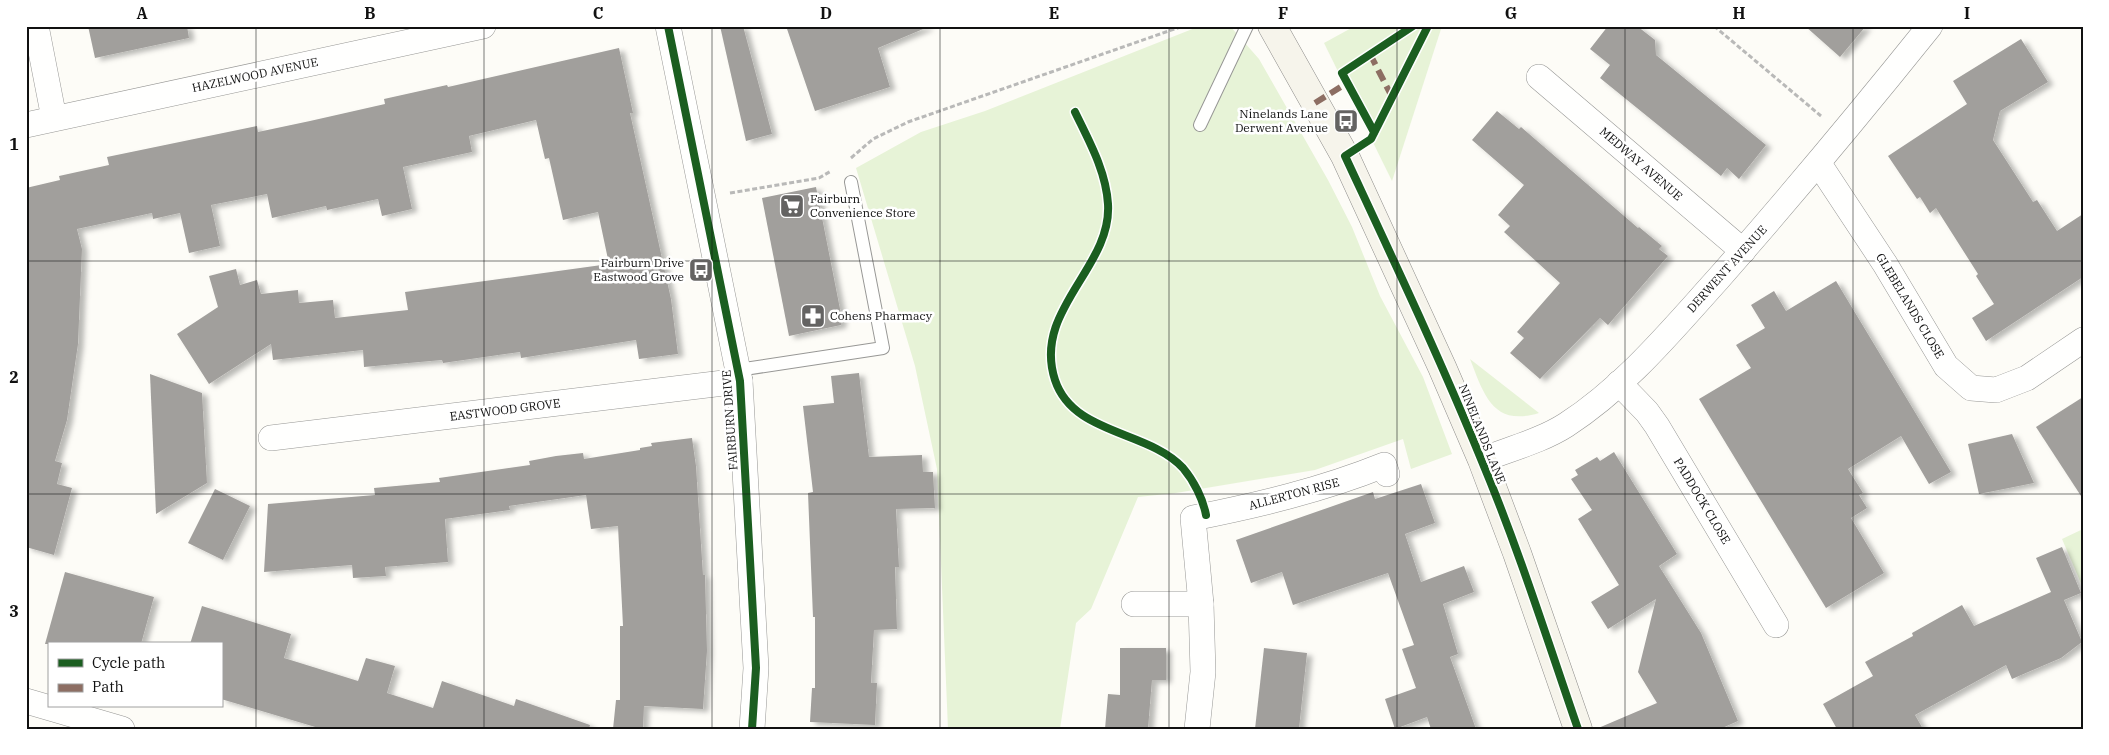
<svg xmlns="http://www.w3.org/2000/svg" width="2109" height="755" viewBox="0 0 2109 755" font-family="'IBM Plex Serif',serif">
	<defs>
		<filter id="shadow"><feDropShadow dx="5.5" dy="3" stdDeviation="2.5" flood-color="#0004"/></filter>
	</defs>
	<rect width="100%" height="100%" fill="#fdfcf7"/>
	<g fill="#e7f3d7">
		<path d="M1200,26H1230L1259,59L1328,180L1352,227L1380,296L1423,377L1452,454L1411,469L1403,439L1315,470L1176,493L1138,497L1091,609L1076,623L1060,729H948L937,469L915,366L856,168L921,132L985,111Z"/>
		<path d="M1355,26H1442L1392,181L1324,43Z"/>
		<path d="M1470,359L1539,413C1493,427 1484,395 1470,359Z"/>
		<path d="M2083,529V588L2062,539Z"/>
	</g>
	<g fill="#a19f9c" filter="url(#shadow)">
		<path d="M88,26H187L189,38L95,58Z"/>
		<path d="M720,26H743L772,134L746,141Z"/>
		<path d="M786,26H928V27L878,48L890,87L815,111Z"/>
		<path d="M1608,26H1637L1655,40L1656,55L1766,145L1739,179L1727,168L1721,176L1600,78L1610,65L1590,49Z"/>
		<path d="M1805,26H1866L1840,57Z"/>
		<path d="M2021,39L2048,82L2000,111L1993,140L2033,202L2037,200L2057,231L2083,214V277L1986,341L1972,318L1994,304L1976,276L1978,274L1936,208L1930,213L1920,197L1917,199L1888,156L1967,104L1953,81Z"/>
		<path d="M619,48L633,113H630L671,299L678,354L639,359L636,340L521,358L520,352L443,363L442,360L364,367L363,350L273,360L271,344L209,384L177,334L218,307L209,276L236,269L240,285L257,280L261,294L298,290L299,303L333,300L335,318L408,310L405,292L609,264L598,212L563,220L549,158L545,159L536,120L469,136L472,152L403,167L412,209L382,216L378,199L327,210L326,206L272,218L267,194L211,205L220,246L189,253L180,213L153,219L152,213L77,229L82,249L78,344L67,420L55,461L62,463L57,484L72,488L54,555L26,547V188L60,180L59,176L109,165L107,157L257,126L258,132L310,121L385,104L384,99L447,85L448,87Z"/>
		<path d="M1497,111L1519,129L1521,127L1638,228L1639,227L1662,246L1659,249L1668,256L1608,325L1600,318L1540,379L1510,353L1524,338L1517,332L1560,283L1504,232L1510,226L1498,215L1524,185L1472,140Z"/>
		<path d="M816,187L841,314V325L789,336L762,198Z"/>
		<path d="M1836,281L1951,472L1929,484L1901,436L1848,469L1863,493L1859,495L1867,508L1851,518L1884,573L1826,608L1699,399L1751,368L1736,345L1765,328L1751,305L1774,291L1786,311Z"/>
		<path d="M859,373L869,457L922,455L923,472H933L935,508L896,509L899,567H895L897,629L874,630L871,683H877L875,725L810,722L812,688H815V617H813L808,493L813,492L803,406L834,403L831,376Z"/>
		<path d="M150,374L202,393L207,483L156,514Z"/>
		<path d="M2083,397V499L2036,427Z"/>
		<path d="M2012,434L2034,483L1979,494L1968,444Z"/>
		<path d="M692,438L696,466L703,575H705L707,651L703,709L644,706L643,729H613L616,700H620V626H623L618,526L591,529L586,495L509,506L510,510L445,519L448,562L385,567L386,576L353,578L352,565L264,572L268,504L375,495L374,488L440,482L439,478L530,465L529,461L556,456L583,453L584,459L640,450V448L652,446L651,443Z"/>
		<path d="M1614,452L1677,554L1659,566L1701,633L1738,721L1720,729H1596L1657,703L1638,672L1656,599L1608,629L1591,602L1619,585L1578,519L1592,510L1571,479L1578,475L1575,470L1597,457L1600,461Z"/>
		<path d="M1421,484L1435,523L1405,534L1421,582L1464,566L1474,592L1443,604L1458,654L1450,657L1476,729H1431L1427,717L1395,729L1385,699L1416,688L1402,649L1414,645L1388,573L1293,605L1282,572L1251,583L1236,540L1373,492L1375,499Z"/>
		<path d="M215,489L250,506L223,560L188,543Z"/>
		<path d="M2062,547L2081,593L2064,600L2082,642L2061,658L2012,679L2006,665L1915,715L1923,729H1837L1823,704L1873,676L1865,662L1913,636L1912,633L1962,605L1974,626L2051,592L2036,558Z"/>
		<path d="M65,572L154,597L141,644H45Z"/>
		<path d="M202,606L291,634L284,658L358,681L366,658L395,666L387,693L433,708L442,681L514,706L516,699L590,725L589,729H322L221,699V644H190Z"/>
		<path d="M1120,648H1166V680H1152L1148,729H1105L1108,694L1120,695Z"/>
		<path d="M1264,648L1307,653L1299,729H1255Z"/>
	</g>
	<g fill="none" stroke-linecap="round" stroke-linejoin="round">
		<defs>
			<g id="lane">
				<path d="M1200,125L1247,26"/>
				<path d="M738,370L883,348L851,182"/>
			</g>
			<g id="street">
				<path d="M36,26L54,118"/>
				<path d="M668,26L740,381L756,668L752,729"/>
				<path d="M1539,77L1743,251"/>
				<path d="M26,125L483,26"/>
				<path d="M1819,164L1885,264L1946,366L1971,388L1996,390L2027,378L2083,340"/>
				<path d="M1619,383L1647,412L1657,426L1776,625"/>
				<path d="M271,438L740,381"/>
				<path d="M1482,460C1509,449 1541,441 1566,425C1626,386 1671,331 1718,279C1791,196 1861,112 1930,26"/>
				<path d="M1134,604H1201L1193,518C1258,505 1322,490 1384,465L1387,474"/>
				<path d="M26,701L122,729"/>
				<path d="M1197,729L1203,672L1201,604"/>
			</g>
			<path id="secondary" d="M1272,26L1345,156L1442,367L1482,460L1517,553L1578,729"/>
		</defs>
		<use href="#lane" stroke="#979795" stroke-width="14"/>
		<use href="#street" stroke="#979795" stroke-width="26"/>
		<use href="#secondary" stroke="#8e8d8b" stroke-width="29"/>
		<g stroke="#b9b9b8" stroke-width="3" stroke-dasharray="5 2.5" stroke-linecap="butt">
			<path d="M1714,26L1821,116"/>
			<path d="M851,158L873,139L908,122L1183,26"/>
			<path d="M730,193L819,178L831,171"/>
		</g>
		<use href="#lane" stroke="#fffffe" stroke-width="12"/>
		<use href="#street" stroke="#fffffe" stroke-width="25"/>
		<use href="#secondary" stroke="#f6f4eb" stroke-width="28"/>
		<g stroke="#8d6e63" stroke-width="6" stroke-dasharray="12 6" stroke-linecap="butt">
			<path d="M1370,54L1392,97"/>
			<path d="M1315,103L1347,83"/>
		</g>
		<defs>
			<g id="cycleway">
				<path d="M668,26L740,381L756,668L752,729"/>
				<path d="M1428,26L1371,139L1345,156C1392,257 1439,356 1481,459C1518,547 1547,639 1578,729"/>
				<path d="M1075,112C1089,141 1106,171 1108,204C1112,268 1032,310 1055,380C1073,435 1148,430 1183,468C1194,481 1203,499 1206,515"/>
				<path d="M1374,132L1342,73L1413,26"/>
			</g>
		</defs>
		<use href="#cycleway" stroke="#fff" stroke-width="11"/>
		<use href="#cycleway" stroke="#1b5e20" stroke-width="8"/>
	</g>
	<path fill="none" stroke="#111" stroke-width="1" stroke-opacity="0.55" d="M256,26V729M484,26V729M712,26V729M940,26V729M1169,26V729M1397,26V729M1625,26V729M1853,26V729M26,261H2083M26,494H2083"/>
	<defs>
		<symbol id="bus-square" viewBox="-11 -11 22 22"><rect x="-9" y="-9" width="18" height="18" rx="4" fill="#646362" stroke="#fff"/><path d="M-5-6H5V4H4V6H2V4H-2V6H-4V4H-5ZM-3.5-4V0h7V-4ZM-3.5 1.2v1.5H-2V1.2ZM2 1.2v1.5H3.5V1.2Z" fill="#fff"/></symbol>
		<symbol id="supermarket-square" viewBox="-11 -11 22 22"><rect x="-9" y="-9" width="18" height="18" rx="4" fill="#646362" stroke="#fff"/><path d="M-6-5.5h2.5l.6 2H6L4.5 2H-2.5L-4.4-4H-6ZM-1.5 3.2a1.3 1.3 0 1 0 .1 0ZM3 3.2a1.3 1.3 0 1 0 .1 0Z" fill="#fff"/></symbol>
		<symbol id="pharmacy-square" viewBox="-11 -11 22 22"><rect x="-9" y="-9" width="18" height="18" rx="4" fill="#646362" stroke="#fff"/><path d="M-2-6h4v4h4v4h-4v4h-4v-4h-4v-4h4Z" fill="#fff"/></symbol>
	</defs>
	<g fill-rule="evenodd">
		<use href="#bus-square" x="1332" y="107" width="28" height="28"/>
		<use href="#supermarket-square" x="778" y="192" width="28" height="28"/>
		<use href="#bus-square" x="687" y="256" width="28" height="28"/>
		<use href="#pharmacy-square" x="799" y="302" width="28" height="28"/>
	</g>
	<g text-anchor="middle" stroke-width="5" stroke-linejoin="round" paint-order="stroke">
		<g font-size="12" fill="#111" stroke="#fff">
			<text transform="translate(255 75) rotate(-12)" y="4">HAZELWOOD AVENUE</text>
			<text transform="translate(1641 164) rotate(41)" y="4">MEDWAY AVENUE</text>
			<text transform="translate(1727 269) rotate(-48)" y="4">DERWENT AVENUE</text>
			<text transform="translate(1910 306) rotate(59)" y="4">GLEBELANDS CLOSE</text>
			<text transform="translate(505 410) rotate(-7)" y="4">EASTWOOD GROVE</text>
			<text transform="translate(730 420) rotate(-94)" y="4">FAIRBURN DRIVE</text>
			<text transform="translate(1482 434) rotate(68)" y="4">NINELANDS LANE</text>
			<text transform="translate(1294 494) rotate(-15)" y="4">ALLERTON RISE</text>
			<text transform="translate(1702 501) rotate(59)" y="4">PADDOCK CLOSE</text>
		</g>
		<g font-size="12" fill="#111" stroke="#fff" text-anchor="end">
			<text x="1328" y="118">Ninelands Lane<tspan x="1328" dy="14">Derwent Avenue</tspan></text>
			<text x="810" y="203" text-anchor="start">Fairburn<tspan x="810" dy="14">Convenience Store</tspan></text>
			<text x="684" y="267">Fairburn Drive<tspan x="684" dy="14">Eastwood Grove</tspan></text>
			<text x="830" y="320" text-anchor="start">Cohens Pharmacy</text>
		</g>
	</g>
	<rect width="2109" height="755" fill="none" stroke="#ffffff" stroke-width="55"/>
	<rect x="48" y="642" width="175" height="65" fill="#ffffff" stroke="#a0a0a0"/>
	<rect x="58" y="659" width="25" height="8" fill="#1b5e20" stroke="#a0a0a0"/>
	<text x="92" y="668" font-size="15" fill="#111111">Cycle path</text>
	<rect x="58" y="684" width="25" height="8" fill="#8d6e63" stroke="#a0a0a0"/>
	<text x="92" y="692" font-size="15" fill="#111111">Path</text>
	<rect x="28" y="28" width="2054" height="700" fill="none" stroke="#111" stroke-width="2"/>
	<g font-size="16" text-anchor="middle" font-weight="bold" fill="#111">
		<text x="142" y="19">A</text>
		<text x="370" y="19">B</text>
		<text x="598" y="19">C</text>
		<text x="826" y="19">D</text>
		<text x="1054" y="19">E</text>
		<text x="1283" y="19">F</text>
		<text x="1511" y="19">G</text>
		<text x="1739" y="19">H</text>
		<text x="1967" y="19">I</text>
		<text x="14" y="150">1</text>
		<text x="14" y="383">2</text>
		<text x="14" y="617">3</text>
	</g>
</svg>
